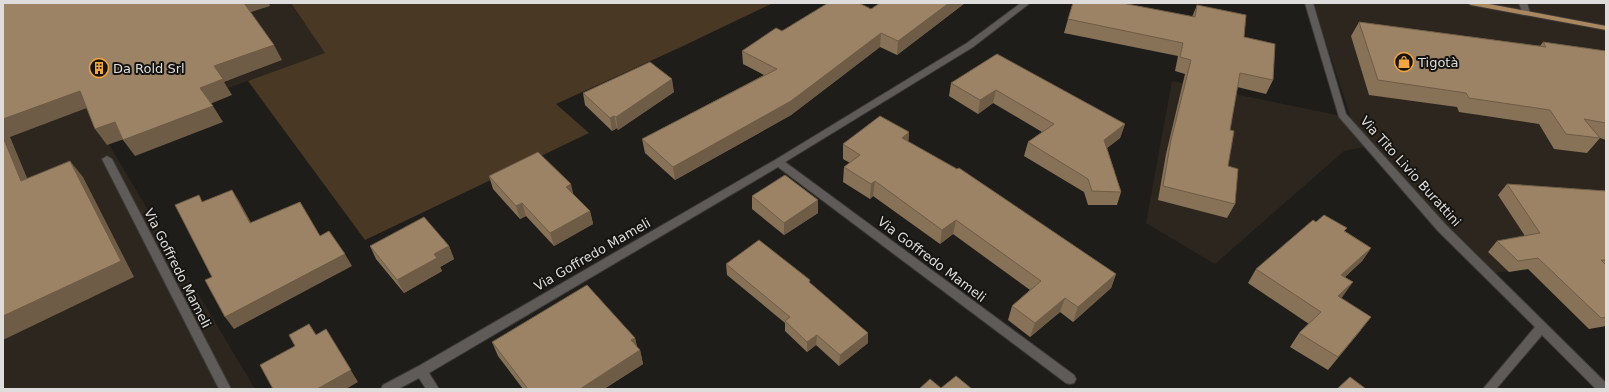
<svg xmlns="http://www.w3.org/2000/svg" width="1609" height="392" viewBox="0 0 1609 392" font-family="'DejaVu Sans',sans-serif">
	<rect width="100%" height="100%" fill="#1f1d1a"/>
	<g fill="#2c261e">
		<path d="M3,3H291L326,53L102,133L255,389H3Z"/>
		<path d="M1313,3H1606V281L1587,262L1494,273L1438,218L1375,145L1344,151L1215,264L1146,223L1172,81L1351,118Z"/>
	</g>
	<path fill="#493824" d="M291,3H773L681,47L556,104L589,133L365,240L248,81L325,53Z"/>
	<g fill="none" stroke-linecap="round" stroke-linejoin="round">
		<defs>
			<g id="minor">
				<path d="M1021,3H1030L973,47L785,162L1074,375L1076,379L1074,383L1070,384L1066,383L778,167L429,373L439,389H426L419,378L398,389H381L383,385L417,367L775,160L967,43Z"/>
				<path d="M1305,3H1313L1346,114L1446,225L1606,383V389H1596L1542,335L1496,389H1483L1535,327L1438,231L1339,117Z"/>
				<path d="M1519,3H1527L1530,13L1529,15H1523Z"/>
				<path d="M107,156L112,159L231,389H219L102,159Z"/>
			</g>
			<path id="major" d="M1467,3H1484L1606,26V30L1471,5Z"/>
		</defs>
		<use href="#minor" stroke="#3c3a39" stroke-width="2"/>
		<use href="#major" stroke="#3c3a39" stroke-width="2"/>
		<use href="#minor" fill="#5e5b58" fill-rule="evenodd"/>
		<use href="#major" fill="#aa875f" fill-rule="evenodd"/>
	</g>
	<g fill="#877157">
		<path d="M965,3L897,55L880,47L791,115L675,180L645,153L642,139L764,75L743,64L742,51L782,31L871,9Z"/>
		<path d="M1197,5L1244,37L1273,80L1266,94L1237,87L1230,130L1228,166L1235,204L1227,218L1158,200L1166,154L1185,74L1175,71L1178,56L1064,33L1068,19L1192,17Z"/>
		<path d="M1359,22L1540,46L1543,42L1606,51V140L1600,138L1587,153L1554,149L1539,124L1459,112L1457,107L1369,95L1351,36Z"/>
		<path d="M997,54L1125,124L1120,138L1107,148L1121,192L1117,205H1088L1084,192L1024,156L1028,142L1042,132L993,103L978,114L949,96L951,83Z"/>
		<path d="M674,92L618,130L617,128L612,131L585,105L583,93Z"/>
		<path d="M909,132L908,142L1116,274L1111,288L1073,322L1060,312L1030,337L1008,320L1012,306L1030,290L953,234L940,244L873,196L870,199L843,182L844,167L850,163L843,159V144Z"/>
		<path d="M489,176L573,194L590,211L593,224L554,246L526,216L520,219L493,189Z"/>
		<path d="M1507,184L1606,191V326L1589,329L1528,269L1509,272L1488,252L1497,241L1525,236L1498,195Z"/>
		<path d="M752,196L818,200V213L784,235L752,209Z"/>
		<path d="M1345,231L1371,248L1362,261L1345,277L1343,296L1341,298L1361,330L1328,370L1290,347L1299,333L1309,324L1248,283L1256,269Z"/>
		<path d="M370,246H449L454,259L440,267L442,271L404,293L376,259Z"/>
		<path d="M726,264L810,283L868,333V343L839,366L816,345L807,352L785,331V323L727,275Z"/>
		<path d="M635,338L637,347L640,350L643,364L604,389H523L498,356L492,342Z"/>
	</g>
	<g fill="#6e5c47">
		<path d="M243,3H269L270,6L248,13Z"/>
		<path d="M949,3H965L897,55L898,41Z"/>
		<path d="M881,33L880,47L791,115L675,180L673,167Z"/>
		<path d="M274,45L282,60L224,82L232,95L210,104L200,88L214,66Z"/>
		<path d="M672,79L674,92L618,130L616,117Z"/>
		<path d="M996,90L993,103L978,114L980,100Z"/>
		<path d="M80,91L92,106L10,137L35,197L21,181L3,137V119Z"/>
		<path d="M213,106L223,122L135,156L123,140Z"/>
		<path d="M614,116L617,128L612,131L610,118Z"/>
		<path d="M115,122L127,138L107,145L95,129Z"/>
		<path d="M1125,124L1120,138L1099,154L1104,140Z"/>
		<path d="M909,132L908,147L902,138Z"/>
		<path d="M70,161L83,177L134,277L3,340V316Z"/>
		<path d="M875,181L873,196L870,199L871,184Z"/>
		<path d="M571,184L574,197L566,187Z"/>
		<path d="M232,190L239,201L258,235L250,223Z"/>
		<path d="M818,200V213L784,235V223Z"/>
		<path d="M522,203L526,216L520,219L516,206Z"/>
		<path d="M590,211L593,224L554,246L550,233Z"/>
		<path d="M956,220L953,234L940,244L942,230Z"/>
		<path d="M449,246L454,259L440,267L442,271L404,293L397,280L434,254Z"/>
		<path d="M1371,248L1362,261L1332,289L1341,275Z"/>
		<path d="M345,254L352,266L234,329L225,317Z"/>
		<path d="M1116,274L1111,288L1073,322L1078,307Z"/>
		<path d="M1353,282L1343,296L1329,309L1338,296Z"/>
		<path d="M1065,298L1060,312L1030,337L1035,323Z"/>
		<path d="M1371,317L1361,330L1328,370L1338,357Z"/>
		<path d="M326,329L358,382L346,389H317Z"/>
		<path d="M868,333V343L839,366L840,355Z"/>
		<path d="M817,335L816,345L807,352V342Z"/>
		<path d="M635,338L638,351L631,340Z"/>
		<path d="M640,350L643,364L604,389H580Z"/>
	</g>
	<g fill="#9d8365" stroke="#6e5c47">
		<path d="M3,3H244L274,45L214,66L223,79L200,88L213,106L123,140L115,122L95,129L80,91L3,119Z"/>
		<path d="M828,3H859L871,9L880,3H949L898,41L881,33L791,101L673,167L642,139L777,69L742,51L776,28L782,31Z"/>
		<path d="M1073,3H1122L1195,17L1197,5L1246,15L1244,37L1275,44L1273,80L1240,73L1230,130L1234,131L1228,166L1238,169L1235,204L1163,186L1171,140L1191,60L1180,57L1183,43L1068,19Z"/>
		<path d="M1359,22L1546,47L1543,42L1606,51V123L1584,119L1600,138L1566,134L1550,110L1469,98L1466,93L1378,80Z"/>
		<path d="M997,54L1125,124L1104,140L1121,192L1092,191L1088,179L1028,142L1054,124L996,90L980,100L951,83Z"/>
		<path d="M650,62L672,79L616,117L614,116L610,118L583,93Z"/>
		<path d="M880,116L909,132L902,138L957,169L959,168L1116,274L1078,307L1065,298L1035,323L1012,306L1041,281L956,220L942,230L875,181L871,184L844,167L860,155L843,144Z"/>
		<path d="M3,137L21,181L70,161L121,261L3,316Z"/>
		<path d="M538,152L571,184L566,187L590,211L550,233L522,203L516,206L489,176Z"/>
		<path d="M785,175L818,200L784,223L752,196Z"/>
		<path d="M1507,184L1606,191V260H1601L1606,265V317L1601,318L1538,258L1518,261L1497,241L1540,233Z"/>
		<path d="M232,190L250,223L300,202L320,236L329,231L345,254L225,317L205,280L212,277L175,205L199,195L202,202Z"/>
		<path d="M1324,215L1347,228L1344,231L1371,248L1341,275L1353,282L1338,296L1371,317L1338,357L1299,333L1321,312L1256,269L1313,220L1316,222Z"/>
		<path d="M424,217L449,246L434,254L437,258L397,280L370,246Z"/>
		<path d="M759,240L810,280L809,282L868,333L840,355L817,335L807,342L785,321L790,317L726,264Z"/>
		<path d="M587,285L635,338L631,340L640,350L580,389H528L492,342Z"/>
		<path d="M309,324L316,335L326,329L351,370L317,389H273L260,365L295,346L289,335Z"/>
		<path d="M956,376L972,389H919L930,379L941,388Z"/>
		<path d="M1350,377L1366,389H1337Z"/>
	</g>
	<defs>
		<symbol id="shop-ring" viewBox="-11 -11 22 22"><circle r="9.5" fill="#161411" stroke="#f2a540" stroke-width="1.5"/><path d="M-5-2.5h2.3a2.7 3.5 0 0 1 5.4 0H5L5.5 6h-11ZM-1.5-2.5h3a1.5 2.3 0 0 0-3 0Z" fill="#f2a540"/></symbol>
		<symbol id="building-ring" viewBox="-11 -11 22 22"><circle r="9.5" fill="#161411" stroke="#f2a540" stroke-width="1.5"/><path d="M-4-6H4V6H1V3H-1V6H-4ZM-2.5-4.3h1.7v1.8h-1.7ZM.8-4.3h1.7v1.8H.8ZM-2.5-1h1.7V.8h-1.7ZM.8-1h1.7V.8H.8Z" fill="#f2a540"/></symbol>
	</defs>
	<g fill-rule="evenodd">
		<use href="#shop-ring" x="1393" y="51" width="22" height="22"/>
		<use href="#building-ring" x="88" y="57" width="22" height="22"/>
	</g>
	<g text-anchor="middle" stroke-width="4" stroke-linejoin="round" paint-order="stroke">
		<g font-size="13" fill="#dfdddc" stroke="#161411" text-anchor="start">
			<text x="1418" y="67">Tigotà</text>
			<text x="113" y="73">Da Rold Srl</text>
		</g>
		<g font-size="13" fill="#dfdddc" stroke="#161411">
			<text transform="translate(1411 171) rotate(48)" y="5">Via Tito Livio Burattini</text>
			<text transform="translate(592 254) rotate(-30)" y="5">Via Goffredo Mameli</text>
			<text transform="translate(932 259) rotate(37)" y="5">Via Goffredo Mameli</text>
			<text transform="translate(178 268) rotate(63)" y="5">Via Goffredo Mameli</text>
		</g>
	</g>
	<rect width="1609" height="392" fill="none" stroke="#dfdddc" stroke-width="8"/>
</svg>
